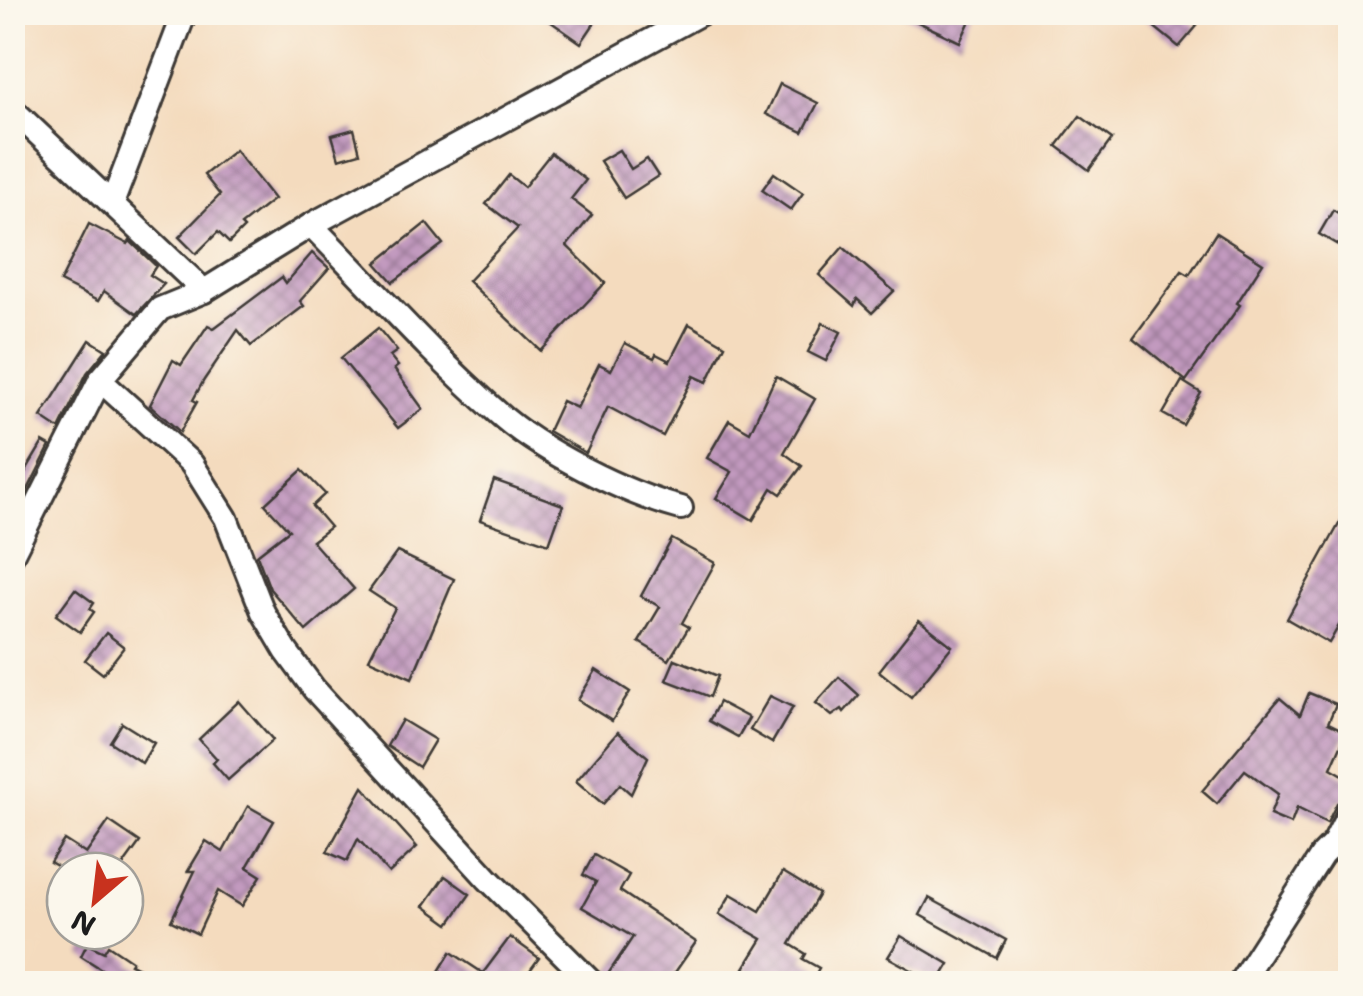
<svg xmlns="http://www.w3.org/2000/svg" width="1363" height="996" viewBox="0 0 1363 996" font-family="'Shantell Sans',sans-serif">
	<defs>
		<pattern id="building-cross-hatch" width="8" height="8" patternUnits="userSpaceOnUse" patternTransform="scale(2.5)"><rect width="8" height="8" fill="#c29abf"/><path d="M0 0l8 8M0 8l8-8" fill="none" stroke="#9d7d9a"/></pattern>
	</defs>
	<rect width="100%" height="100%" fill="#fbf7ec"/>
	<filter id="ink" filterUnits="userSpaceOnUse"><feTurbulence type="fractalNoise" baseFrequency=".01" numOctaves="2"/><feDisplacementMap in="SourceGraphic" scale="20" xChannelSelector="R" yChannelSelector="G"/><feConvolveMatrix kernelMatrix="1 2 1 2 8 2 1 2 1" color-interpolation-filters="sRGB"/></filter>
	<filter id="wash" filterUnits="userSpaceOnUse"><feTurbulence type="fractalNoise" baseFrequency=".0048" numOctaves="4" result="noise"/><feDisplacementMap in="SourceGraphic" scale="40" xChannelSelector="R" yChannelSelector="G"/><feGaussianBlur stdDeviation="2.25" result="paint"/><feColorMatrix in="noise" values="0 0 0 0 0 0 0 0 0 0 0 0 0 0 0 0 0 1.4 0 .05"/><feComposite in="paint" operator="in"/></filter>
	<g filter="url(#wash)">
		<rect width="100%" height="100%" fill="#f4dbbe"/>
		<g id="blocks">
			<g fill="url(#building-cross-hatch)">
				<path d="M537,12H602L581,43Z"/>
				<path d="M897,12H974L960,42Z"/>
				<path d="M1136,12H1179L1197,26L1179,47Z"/>
				<path d="M780,84L818,103L803,132L766,114Z"/>
				<path d="M1080,116L1112,139L1089,170L1057,146Z"/>
				<path d="M354,129L360,153L339,159L332,135Z"/>
				<path d="M235,150L274,199L241,225L244,228L229,243L218,232L196,254L179,237L220,195L204,175Z"/>
				<path d="M619,150L631,169L647,159L658,176L624,198L600,161Z"/>
				<path d="M551,153L586,180L571,199L592,215L567,246L605,283L541,351L468,281L518,228L486,204L509,175L524,187Z"/>
				<path d="M774,173L803,193L791,210L762,190Z"/>
				<path d="M1333,210L1350,220V252L1319,234Z"/>
				<path d="M426,223L443,244L393,282L376,263Z"/>
				<path d="M89,224L128,244L130,241L156,266L150,275L164,284L136,314L104,291L98,301L60,282Z"/>
				<path d="M1216,233L1263,263L1237,303L1240,305L1186,381L1133,338L1182,271L1189,275Z"/>
				<path d="M843,247L894,291L872,313L857,299L854,306L819,275Z"/>
				<path d="M312,253L329,268L300,301L304,306L251,346L238,330L204,380L193,400L197,402L180,432L150,405L173,360L181,365L208,325L214,328L282,277L286,283Z"/>
				<path d="M823,323L841,332L826,361L808,352Z"/>
				<path d="M689,324L725,345L707,382L694,376L663,436L608,407L586,453L548,431L562,401L577,408L599,364L611,370L625,343L654,358L656,354L670,361Z"/>
				<path d="M378,328L397,351L390,356L398,366L394,369L423,409L398,428L341,358Z"/>
				<path d="M90,340L106,350L87,373L59,429L41,417Z"/>
				<path d="M776,376L815,399L784,453L802,466L781,494L772,488L753,520L716,498L732,472L707,458L729,420L750,432Z"/>
				<path d="M1182,381L1201,393L1183,425L1163,414Z"/>
				<path d="M43,442L50,446L12,521V494Z"/>
				<path d="M302,470L325,494L312,506L330,527L312,541L354,589L306,631L270,589L257,555L289,530L265,504Z"/>
				<path d="M494,480L563,505L549,544L480,520Z"/>
				<path d="M1350,504V606L1329,643L1287,619Z"/>
				<path d="M672,539L715,563L682,623L689,627L669,660L639,642L660,607L641,596Z"/>
				<path d="M397,552L454,579L412,678L369,659L395,608L369,591Z"/>
				<path d="M75,589L94,603L90,609L94,612L80,632L56,615Z"/>
				<path d="M919,620L952,646L911,697L879,671Z"/>
				<path d="M106,633L124,647L103,674L85,660Z"/>
				<path d="M675,659L718,676L710,697L666,680Z"/>
				<path d="M596,670L630,692L612,721L578,700Z"/>
				<path d="M839,677L859,695L844,712L842,709L832,716L816,703Z"/>
				<path d="M1309,693L1336,704L1328,723L1347,732L1331,768L1350,779V796L1337,803L1327,823L1297,808L1291,824L1270,815L1278,794L1245,770L1217,804L1202,791L1280,698L1300,715Z"/>
				<path d="M770,696L793,707L772,743L750,730Z"/>
				<path d="M239,701L273,740L228,780L213,763L217,759L199,739Z"/>
				<path d="M719,702L749,718L738,737L709,721Z"/>
				<path d="M402,720L435,740L419,767L387,746Z"/>
				<path d="M122,723L154,743L142,763L110,742Z"/>
				<path d="M618,732L648,757L631,794L620,784L603,804L576,781Z"/>
				<path d="M363,787L417,847L389,873L358,839L347,861L327,852Z"/>
				<path d="M248,806L274,821L247,867L261,876L242,906L218,891L198,934L171,921L195,871H188L206,841L223,852Z"/>
				<path d="M109,821L140,842L119,871H66L50,862L64,840L86,854Z"/>
				<path d="M594,855L629,875L620,891L696,942L667,984H608L606,977L633,937L582,907L596,882L583,875Z"/>
				<path d="M783,872L819,894L790,944L806,954L803,959L819,968L810,984H770L744,968L762,939L719,914L731,894L760,911Z"/>
				<path d="M445,876L470,894L449,924L424,906Z"/>
				<path d="M929,898L1006,940L997,958L920,915Z"/>
				<path d="M901,936L949,964L937,984L888,957Z"/>
				<path d="M510,937L539,958L520,984H431L451,952L483,973Z"/>
				<path d="M87,944L104,952L108,945L132,961L130,964L172,984H125L81,956Z"/>
			</g>
		</g>
	</g>
	<g filter="url(#ink)">
		<use href="#blocks" fill-opacity="0" stroke="#3c3934" stroke-width="2.5"/>
		<g fill="none" stroke-linecap="round" stroke-linejoin="round">
			<defs>
				<g id="minor">
					<path d="M12,109L204,291"/>
					<path d="M113,201L185,12"/>
					<path d="M311,225C372,287 431,354 497,412C540,451 624,493 681,508"/>
					<path d="M100,380L192,464L226,518L263,612L286,651L314,689L488,879L593,984"/>
					<path d="M12,555L100,380L160,309L204,291L311,225L703,12"/>
					<path d="M1334,843L1350,811"/>
					<path d="M1239,984L1322,855L1334,843L1350,840"/>
				</g>
			</defs>
			<use href="#minor" stroke="#3c3934" stroke-width="28"/>
			<use href="#minor" stroke="#fff" stroke-width="22"/>
		</g>
	</g>
	<rect width="1363" height="996" fill="none" stroke="#fbf7ec" stroke-width="50"/>
	<g transform="translate(95 901) rotate(208)"><circle r="48" fill="#fbf7ec" stroke="#a29f99" stroke-width="2.5"/>
	<path d="M0-8L18 38L0 25L-18 38Z" fill="#c8321e"/>
	<text y="-15" font-size="28" font-weight="bold" text-anchor="middle" fill="#1c1c1c">N</text>
	</g>
</svg>
